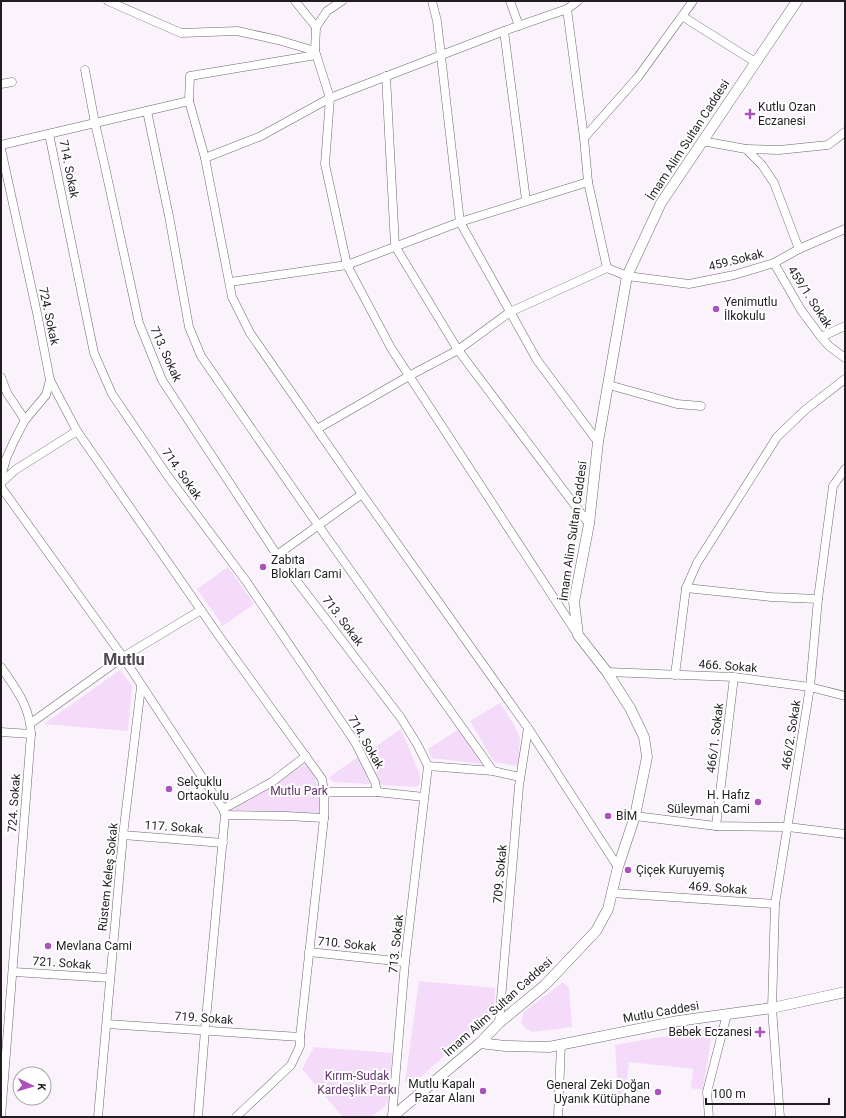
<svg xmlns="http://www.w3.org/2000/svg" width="846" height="1118" viewBox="0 0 846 1118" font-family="Roboto,sans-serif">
	<rect width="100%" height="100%" fill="#faf3fb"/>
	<g fill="#f4dbfa">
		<path d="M228,567L254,604L223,626L197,589Z"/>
		<path d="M120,670L132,686L128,731L44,724Z"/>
		<path d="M500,703L513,723L520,737L518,766L494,762L470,721Z"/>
		<path d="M401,729L420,775V783L417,787L381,785L368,752Z"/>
		<path d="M459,729L482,764L431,758L428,749Z"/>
		<path d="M358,757L370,784L333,782L329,777Z"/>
		<path d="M306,763C319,784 320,787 319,813L235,810L233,806L271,785Z"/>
		<path d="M419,981L495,988L494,1011L413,1084L405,1082Z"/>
		<path d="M563,982L569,987L572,1027L533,1032L525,1028L521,1022L524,1012Z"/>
		<path d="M713,1028L703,1090L691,1088L693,1069L629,1062L624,1104L619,1109L615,1045Z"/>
		<path d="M314,1047L392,1053L389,1099L385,1106L372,1117H343L302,1069Z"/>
	</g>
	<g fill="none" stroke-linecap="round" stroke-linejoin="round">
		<defs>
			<g id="minor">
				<path d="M108,1L181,33L237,31L278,40L315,51"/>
				<path d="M295,1L316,27"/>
				<path d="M342,1L327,11L316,27L315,51L330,98L325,164L347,265L391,348L578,635"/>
				<path d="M432,1L437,21L460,222L537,360L598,442"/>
				<path d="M510,1L519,26"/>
				<path d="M567,9L584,138L588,182L607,268"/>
				<path d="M682,16L755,62"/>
				<path d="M504,31L526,200"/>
				<path d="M85,70L95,123L105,167L139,323L162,380L277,555L401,718L417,744L428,766L405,962L392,1117"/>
				<path d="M386,76L395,246L458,350L589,524"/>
				<path d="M1,84L12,82"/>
				<path d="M189,101L190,76L316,55"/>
				<path d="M147,111L169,216L189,327L201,356L318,525L493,771"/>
				<path d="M49,134L94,353L112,394L167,475L246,581L355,742L375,782L377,792"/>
				<path d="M584,138L638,77L693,1"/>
				<path d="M702,141L746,149L762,165L774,183L799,249"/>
				<path d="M1,145L189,101L205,158L232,297L250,333L362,494L528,728L618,867"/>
				<path d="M1,149L37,313L50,380L46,395L25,420L14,441L6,459L1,477"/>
				<path d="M746,149L779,150L828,145L845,132"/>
				<path d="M205,158L261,136L330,98L504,31L567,9L578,1"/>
				<path d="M774,263L801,310L821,337L829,346L845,358"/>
				<path d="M230,282L347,265L460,222L588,182"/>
				<path d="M821,337L845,326"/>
				<path d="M1,377L7,393L25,420"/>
				<path d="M50,380L77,431L219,636L322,779L324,792V818L300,1037V1046L291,1065L236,1117"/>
				<path d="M609,385L677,404L701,406"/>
				<path d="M317,429L409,376L458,350L510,312L607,268L627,276L689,284L734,275L774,263L799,249L845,229"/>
				<path d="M1,483L15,470L77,431"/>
				<path d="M1,487L123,657L223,809L225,815L205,1030L198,1117"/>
				<path d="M277,555L362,494"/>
				<path d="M686,588L771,597L818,599"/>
				<path d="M1,667C16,689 30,706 31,734L1,1117"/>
				<path d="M607,672L734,677L810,687L845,696"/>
				<path d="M675,675L686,588L697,563L777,437L805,410L845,379"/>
				<path d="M31,723L123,657L201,610"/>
				<path d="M1,732L31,734"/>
				<path d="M428,766L493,771L520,777"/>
				<path d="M324,792H377L424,797"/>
				<path d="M223,809L272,782L306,756"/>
				<path d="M225,815L286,816L324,818"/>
				<path d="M635,816L716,826L788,827L845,834"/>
				<path d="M716,826L734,677"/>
				<path d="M123,835L223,843"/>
				<path d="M612,893L775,904"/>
				<path d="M309,952L405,962"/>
				<path d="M14,972L110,978"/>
				<path d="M499,1023L519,786L528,728"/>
				<path d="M107,1024L300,1037"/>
				<path d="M98,1117L123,835L141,687"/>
				<path d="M558,1117L561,1044"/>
				<path d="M709,1117L707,1092L727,1014"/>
				<path d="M780,1117L772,1008L775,904L810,687L818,599L833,486L845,469"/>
			</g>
			<g id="tertiary">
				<path d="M480,1043L505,1046L549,1047L678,1021L772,1008L845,992"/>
				<path d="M392,1117L480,1043L499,1023L545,985L596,931L608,909L618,867L635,816L647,757L644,737L630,708L607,672L578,635L574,602L589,524L598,442L627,276L661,203L797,1"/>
			</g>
		</defs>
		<use href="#minor" stroke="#6d686f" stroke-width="9"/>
		<use href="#tertiary" stroke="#6d686f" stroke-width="11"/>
		<use href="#minor" stroke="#fff" stroke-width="8"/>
		<use href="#tertiary" stroke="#fff" stroke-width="10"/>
	</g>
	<g fill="#ab52be" stroke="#fff" stroke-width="1.5">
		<path d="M748 108h4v4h4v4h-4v4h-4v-4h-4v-4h4z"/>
		<circle cx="716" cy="309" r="4"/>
		<circle cx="263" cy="567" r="4"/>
		<circle cx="169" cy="789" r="4"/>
		<circle cx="758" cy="802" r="4"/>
		<circle cx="608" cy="816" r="4"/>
		<circle cx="628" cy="870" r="4"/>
		<circle cx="48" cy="946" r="4"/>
		<path d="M758 1026h4v4h4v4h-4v4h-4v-4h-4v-4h4z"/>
		<circle cx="483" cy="1091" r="4"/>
		<circle cx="658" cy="1092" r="4"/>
	</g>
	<g text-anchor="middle" stroke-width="4" stroke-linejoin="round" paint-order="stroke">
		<g font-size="12" fill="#1f1d20" stroke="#fff" text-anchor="start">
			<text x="758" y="111">Kutlu Ozan<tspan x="758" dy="14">Eczanesi</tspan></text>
			<text x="724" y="306">Yenimutlu<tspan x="724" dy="14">İlkokulu</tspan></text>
			<text x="271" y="564">Zabıta<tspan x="271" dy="14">Blokları Cami</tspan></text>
			<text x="177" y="786">Selçuklu<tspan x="177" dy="14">Ortaokulu</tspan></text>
			<text x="750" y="799" text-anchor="end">H. Hafız<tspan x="750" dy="14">Süleyman Cami</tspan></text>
			<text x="616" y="820">BİM</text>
			<text x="636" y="874">Çiçek Kuruyemiş</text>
			<text x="56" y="950">Mevlana Cami</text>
			<text x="752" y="1036" text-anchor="end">Bebek Eczanesi</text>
			<text x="475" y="1088" text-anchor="end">Mutlu Kapalı<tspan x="475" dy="14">Pazar Alanı</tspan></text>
			<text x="650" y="1089" text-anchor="end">General Zeki Doğan<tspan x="650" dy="14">Uyanık Kütüphane</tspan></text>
		</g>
		<g font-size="12" fill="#1f1d20" stroke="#fff">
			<text transform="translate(688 140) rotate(-57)" y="4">İmam Alim Sultan Caddesi</text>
			<text transform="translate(69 169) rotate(79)" y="4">714. Sokak</text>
			<text transform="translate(736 260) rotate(-14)" y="4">459.Sokak</text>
			<text transform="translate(810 297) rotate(57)" y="4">459/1. Sokak</text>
			<text transform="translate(49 316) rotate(78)" y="4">724. Sokak</text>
			<text transform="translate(166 354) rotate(66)" y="4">713. Sokak</text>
			<text transform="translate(182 474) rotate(55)" y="4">714. Sokak</text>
			<text transform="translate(573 531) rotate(-82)" y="4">İmam Alim Sultan Caddesi</text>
			<text transform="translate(343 621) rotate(53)" y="4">713. Sokak</text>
			<text transform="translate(728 666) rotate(4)" y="4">466. Sokak</text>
			<text transform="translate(791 735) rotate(-81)" y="4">466/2. Sokak</text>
			<text transform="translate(715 738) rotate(-83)" y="4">466/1. Sokak</text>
			<text transform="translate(366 742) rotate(60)" y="4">714. Sokak</text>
			<text transform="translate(14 803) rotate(-86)" y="4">724. Sokak</text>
			<text transform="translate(174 827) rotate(4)" y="4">117. Sokak</text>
			<text transform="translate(500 874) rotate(-85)" y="4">709. Sokak</text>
			<text transform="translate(108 877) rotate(-84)" y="4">Rüstem Keleş Sokak</text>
			<text transform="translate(718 888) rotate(4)" y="4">469. Sokak</text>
			<text transform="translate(347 944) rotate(6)" y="4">710. Sokak</text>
			<text transform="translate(396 944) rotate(-84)" y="4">713. Sokak</text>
			<text transform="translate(62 963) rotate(4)" y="4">721. Sokak</text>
			<text transform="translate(498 1007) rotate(-42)" y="4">İmam Alim Sultan Caddesi</text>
			<text transform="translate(661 1012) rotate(-10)" y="4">Mutlu Caddesi</text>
			<text transform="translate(204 1018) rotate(4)" y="4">719. Sokak</text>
		</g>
		<g font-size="12" fill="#63356d" stroke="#fff">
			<text x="299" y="795">Mutlu Park</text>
			<text x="357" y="1080">Kırım-Sudak<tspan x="357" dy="14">Kardeşlik Parkı</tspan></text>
		</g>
		<g font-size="16" font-weight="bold" fill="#4e494f" stroke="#fff">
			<text x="124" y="665">Mutlu</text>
		</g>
	</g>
	<rect width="846" height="1118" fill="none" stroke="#1f1d20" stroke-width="4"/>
	<g transform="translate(32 1086) rotate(95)"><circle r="19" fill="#ffffff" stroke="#a5a5a6"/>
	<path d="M0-3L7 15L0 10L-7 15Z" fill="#ab52be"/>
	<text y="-6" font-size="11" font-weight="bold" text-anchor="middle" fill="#1f1d20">K</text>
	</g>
	<path d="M706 1098v6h123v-6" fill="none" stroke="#1f1d20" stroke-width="2"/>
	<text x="712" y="1098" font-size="12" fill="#1f1d20" stroke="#ffffff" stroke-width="3" paint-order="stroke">100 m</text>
</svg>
